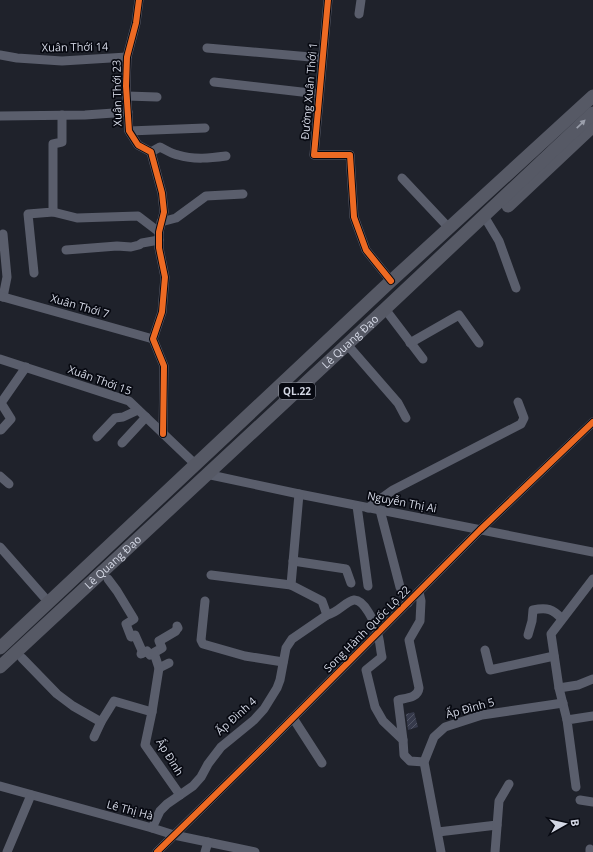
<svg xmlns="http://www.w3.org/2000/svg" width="593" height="852" viewBox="0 0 593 852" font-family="'Open Sans',sans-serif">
	<defs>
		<pattern id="building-hatch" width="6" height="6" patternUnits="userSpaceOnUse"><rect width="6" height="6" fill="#363a4b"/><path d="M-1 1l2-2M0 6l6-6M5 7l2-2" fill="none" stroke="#525665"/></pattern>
	</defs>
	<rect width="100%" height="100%" fill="#1f222b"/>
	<path fill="url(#building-hatch)" d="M414,712L418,727L408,730L406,714Z"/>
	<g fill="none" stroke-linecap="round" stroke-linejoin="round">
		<g stroke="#5a5e6c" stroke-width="9">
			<path d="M139,0L136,23L127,57L126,86L129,131L138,145L151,152L162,193L164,212L159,232V248L165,277L162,312L153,339L164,366L163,434"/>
			<path d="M328,0L314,155H350L354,217L366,250L391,281"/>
			<path d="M359,14L361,0"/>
			<path d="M207,48L322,58"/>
			<path d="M0,55L17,58L62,61L127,57"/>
			<path d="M214,82L319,94"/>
			<path d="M127,96L157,97"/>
			<path d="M0,116L85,115L128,112"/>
			<path d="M129,131L205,128"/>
			<path d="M151,152L160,147C166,150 172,154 178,155C194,160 211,158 226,156"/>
			<path d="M402,178L449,228"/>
			<path d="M53,212L77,218L138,216L159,232"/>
			<path d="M484,216L499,241L516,288"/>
			<path d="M161,222L176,218L206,196L243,194"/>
			<path d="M3,234L7,277L3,297"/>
			<path d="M66,250L117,246L131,247L139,245L142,243L159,240"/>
			<path d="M34,273L28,214L53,212V144L62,142V115"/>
			<path d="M0,296L153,339"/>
			<path d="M385,309L423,359"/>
			<path d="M410,343L459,315L479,343"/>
			<path d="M351,349L398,403L406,418"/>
			<path d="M0,359L129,401L195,464"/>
			<path d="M1,430L11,419L1,403L26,367"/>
			<path d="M97,437L115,418L123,417L138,410"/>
			<path d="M122,443L146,417"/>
			<path d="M206,474L299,494L593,552"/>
			<path d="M0,476L9,484"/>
			<path d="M357,506L368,586"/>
			<path d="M368,508L393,490L521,424L524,418L518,402"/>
			<path d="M380,510L400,587L408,603"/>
			<path d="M0,547L44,597"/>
			<path d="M293,561L346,569L351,583"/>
			<path d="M211,575L291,585"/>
			<path d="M108,579L117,591L134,619L126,624L131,637L135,635L143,653"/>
			<path d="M205,601L201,640L203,644L245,656L283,662"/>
			<path d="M327,615C338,613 346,601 354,600C364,599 375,623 377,632C380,639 380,649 382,657L366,670L375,707L383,721L403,740L404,755L410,761L424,762"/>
			<path d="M528,635L532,621L533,610C547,607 553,609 562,619"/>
			<path d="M485,650L490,670L554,656"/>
			<path d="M141,654L147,651L150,655L162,648L159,641L176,631V630L178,628L177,626"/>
			<path d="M22,658L57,694L73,706L101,722L114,701L152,712L145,745L180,795"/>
			<path d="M159,668L169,663"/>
			<path d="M559,688L578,685L593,679"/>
			<path d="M152,712L159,668L154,653"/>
			<path d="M293,718L322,763"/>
			<path d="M567,720L559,688L551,634L593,579"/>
			<path d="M94,737L101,722"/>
			<path d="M403,740L398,700C406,698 418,698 419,688L409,640L420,621L421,601L419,592"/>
			<path d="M0,786L152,828L174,835L255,852"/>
			<path d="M576,787L567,720L593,716"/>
			<path d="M580,800L593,802"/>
			<path d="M152,828L160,811L167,804L193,786L201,777L208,764L221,747L254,720L264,709L277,688L280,680L286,648L292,639L327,615L322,601L291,585L299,494"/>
			<path d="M438,832L497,825"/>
			<path d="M7,852L31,795"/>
			<path d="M157,852L266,745L480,530L593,422"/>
			<path d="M205,852L208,842"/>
			<path d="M441,852L424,762L434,737L445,727L482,715L563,703"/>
			<path d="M495,852L499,801L509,784"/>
			<path d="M590,852V849"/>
		</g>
		<g stroke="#565965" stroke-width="13">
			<path d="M508,206L593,126"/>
			<path d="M0,648L391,281L593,96"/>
			<path id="s1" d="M0,667L385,309L593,113"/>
		</g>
		<defs>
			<g id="cycleway">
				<path d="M139,0L136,23L127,57L126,86L129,131L138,145L151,152L162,193L164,212L159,232V248L165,277L162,312L153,339L164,366L163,434"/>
				<path d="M328,0L314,155H350L354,217L366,250L391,281"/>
				<path d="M157,852L266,745L480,530L593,422"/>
			</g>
		</defs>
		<use href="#cycleway" stroke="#070911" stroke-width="8"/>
		<use href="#cycleway" stroke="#ed6a23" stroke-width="6"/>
	</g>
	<defs><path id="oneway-solid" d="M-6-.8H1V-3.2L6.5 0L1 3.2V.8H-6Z"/></defs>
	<use fill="#9b9fab" href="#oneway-solid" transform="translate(581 124) rotate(-44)"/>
	<g text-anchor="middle" stroke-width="3.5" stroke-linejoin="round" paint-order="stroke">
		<rect fill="#070911" stroke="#969aa5" stroke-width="1" x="279" y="383" width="36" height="16" rx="3"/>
		<g font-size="10" font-weight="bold" fill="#d4d8e5">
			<text x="297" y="395">QL.22</text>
		</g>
		<g font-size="11" fill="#d4d8e5" stroke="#070911">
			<text transform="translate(75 47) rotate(-1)" y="4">Xuân Thới 14</text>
			<text transform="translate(309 91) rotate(-85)" y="4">Đường Xuân Thới 1</text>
			<text transform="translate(117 93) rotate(-91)" y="4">Xuân Thới 23</text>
			<text transform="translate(80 306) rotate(16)" y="4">Xuân Thới 7</text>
			<text dy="4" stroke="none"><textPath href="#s1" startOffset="478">Lê Quang Đạo</textPath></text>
			<text transform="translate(100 380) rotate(20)" y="4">Xuân Thới 15</text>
			<text transform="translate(402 502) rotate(11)" y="4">Nguyễn Thị Ai</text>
			<text dy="4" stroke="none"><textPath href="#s1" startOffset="154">Lê Quang Đạo</textPath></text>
			<text transform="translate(367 629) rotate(-45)" y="4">Song Hành Quốc Lộ 22</text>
			<text transform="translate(470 708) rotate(-15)" y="4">Ấp Đình 5</text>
			<text transform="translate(236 716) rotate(-42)" y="4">Ấp Đình 4</text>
			<text transform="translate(170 757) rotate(58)" y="4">Ấp Đình</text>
			<text transform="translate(130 810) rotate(15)" y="4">Lê Thị Hà</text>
		</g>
	</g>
	<g transform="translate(565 824) rotate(82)" stroke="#070911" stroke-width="3" paint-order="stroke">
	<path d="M0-3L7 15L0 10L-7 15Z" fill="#d4d8e5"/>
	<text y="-6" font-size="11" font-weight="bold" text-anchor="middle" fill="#d4d8e5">B</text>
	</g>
</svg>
